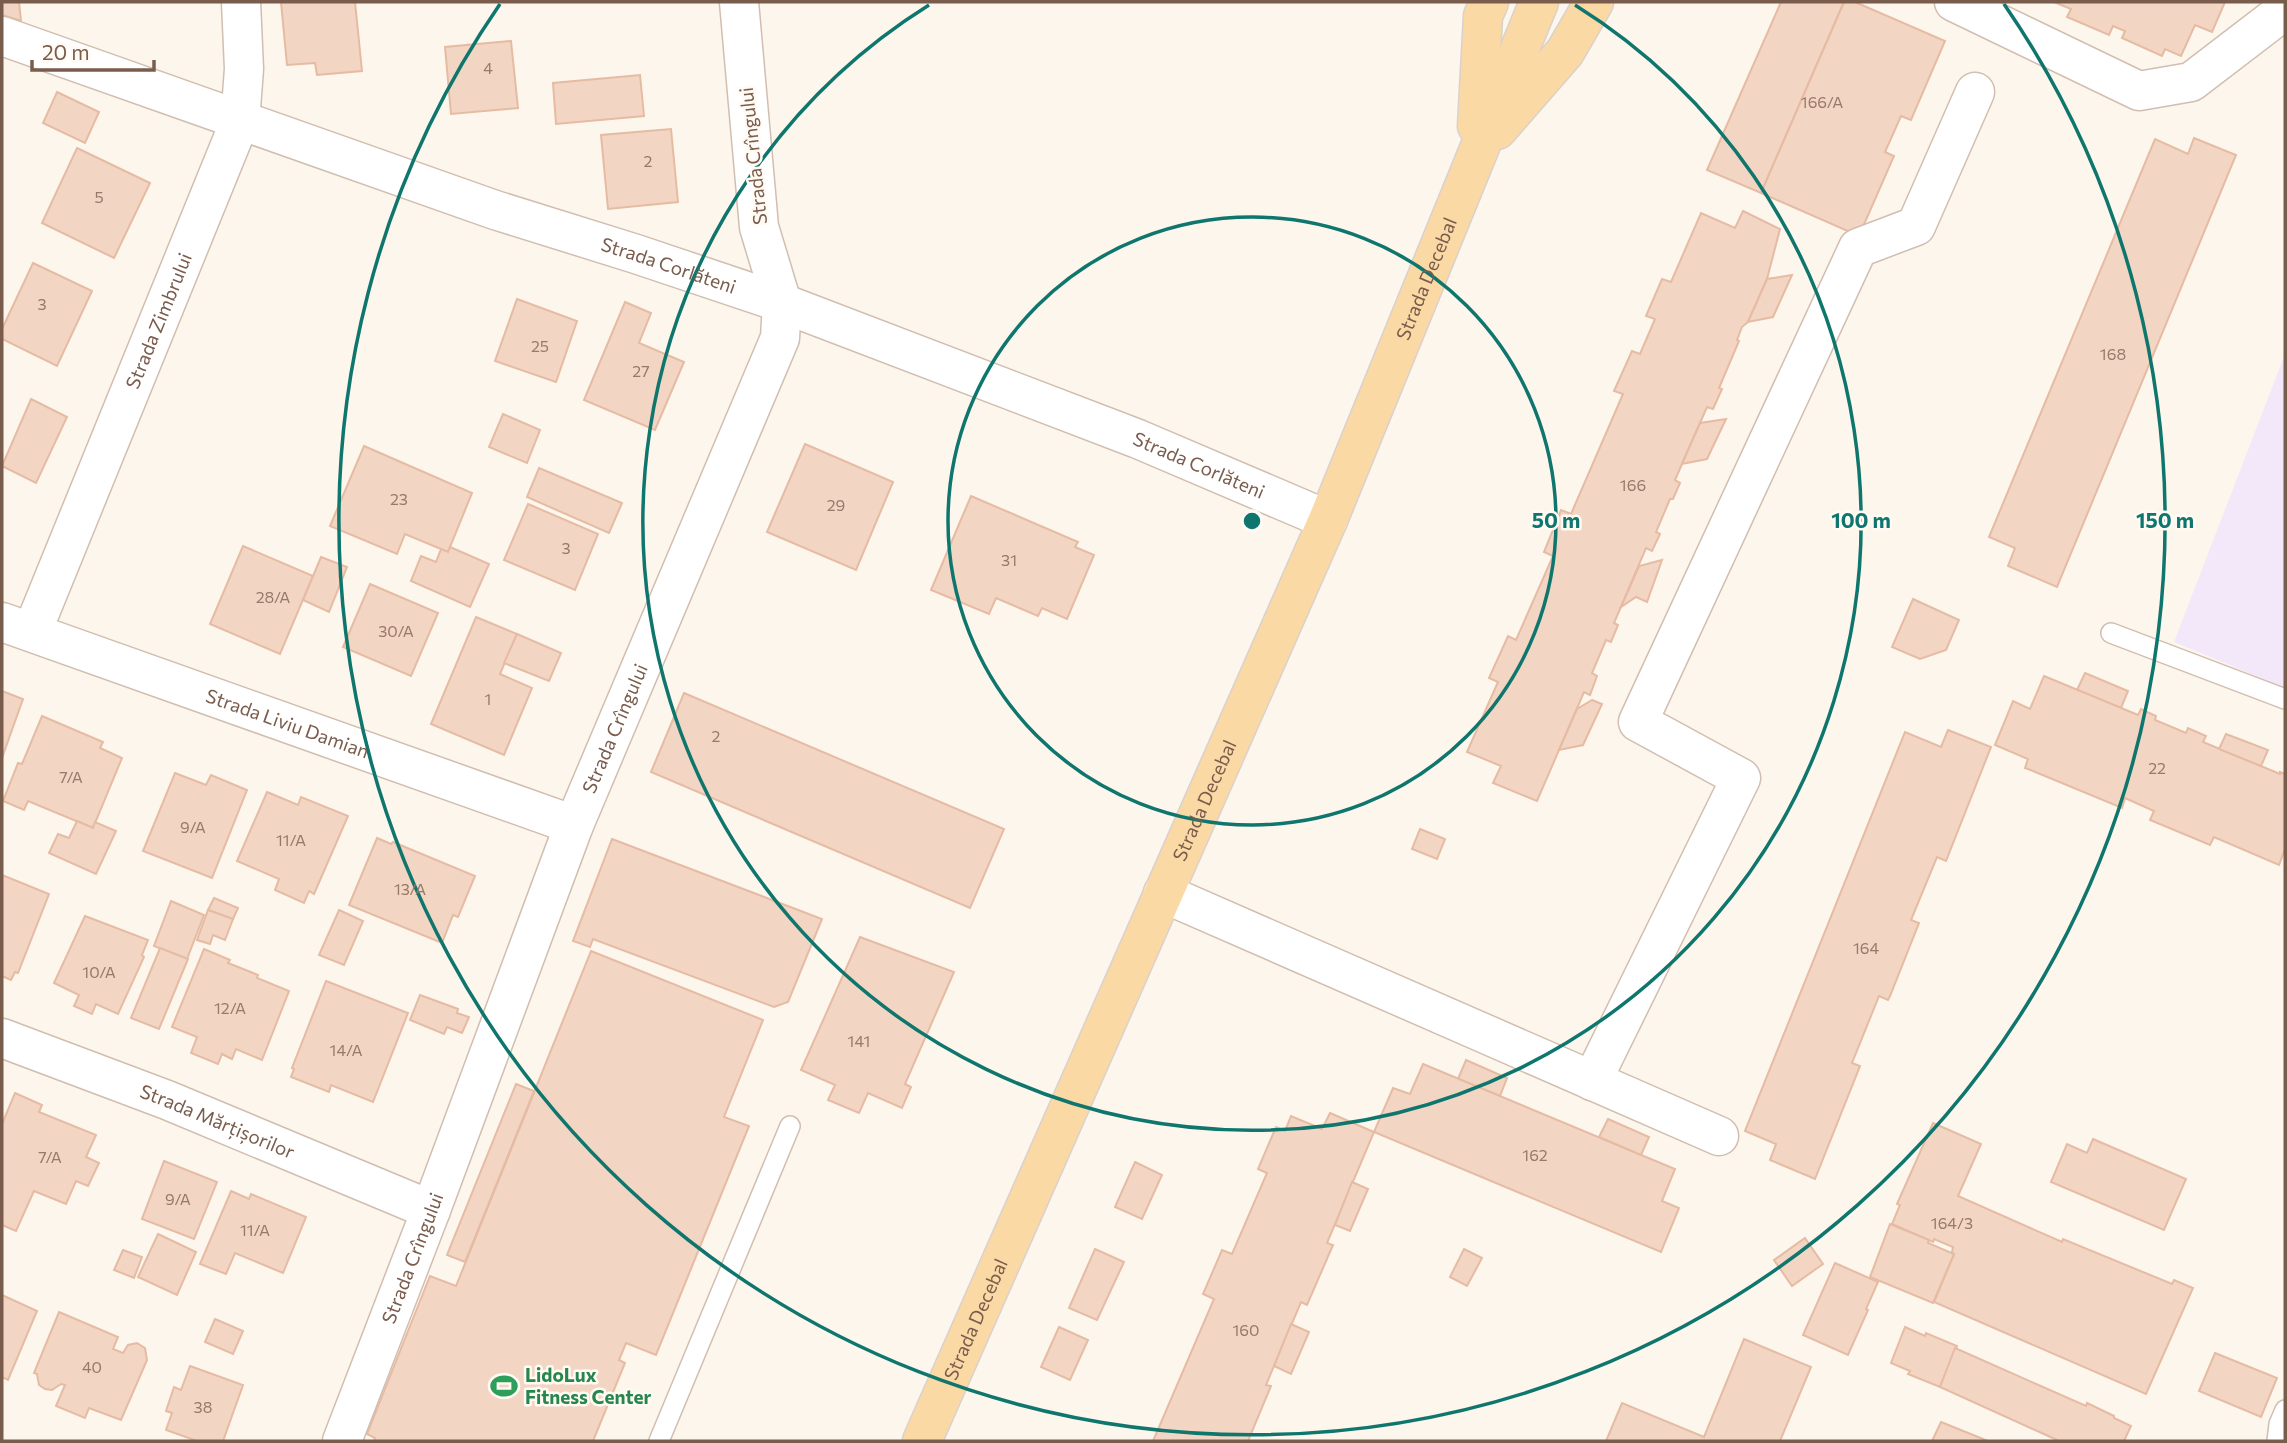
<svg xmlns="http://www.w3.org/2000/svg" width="2287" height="1443" viewBox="0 0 2287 1443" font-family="Commissioner,sans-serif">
	<rect width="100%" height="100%" fill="#fdf6ec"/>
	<path fill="#f3e8fa" d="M2285,354V688L2174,642Z"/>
	<g fill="#f3d5c3" stroke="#e6bba3" stroke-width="2">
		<path d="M2,2H19L21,21L2,15Z"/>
		<path d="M281,2H355L362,71L317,75L315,63L287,65Z"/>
		<path d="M1781,2H1844L1761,193L1707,170Z"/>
		<path d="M1844,2H1855L1945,41L1911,120L1901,116L1885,152L1894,156L1859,236L1761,193Z"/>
		<path d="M2054,2H2225L2212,32L2195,25L2181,56L2165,49L2162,56L2122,38L2125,31L2113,26L2109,35L2067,17L2071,9Z"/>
		<path d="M511,41L518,108L451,114L445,47Z"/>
		<path d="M640,75L644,116L556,124L553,83Z"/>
		<path d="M57,92L99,112L85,143L43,123Z"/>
		<path d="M671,129L678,202L608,209L601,135Z"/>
		<path d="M2194,138L2236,155L2057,587L2008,566L2015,548L1989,537L2155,139L2188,154Z"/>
		<path d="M77,148L150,183L114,258L42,223Z"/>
		<path d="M1743,211L1780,229L1767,279L1748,322L1742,327L1737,340L1739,341L1719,388L1722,389L1713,409L1707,407L1675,480L1680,483L1673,499H1670L1656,532L1660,534L1652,551L1646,548L1614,623L1618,625L1611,642L1606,640L1592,673L1597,676L1590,695L1584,692L1537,801L1493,783L1501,766L1467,752L1498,682L1489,678L1508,636L1516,640L1553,556L1544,552L1561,510L1571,514L1623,394L1614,391L1632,351L1640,354L1655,319L1646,316L1662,279L1671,282L1701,213L1735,228Z"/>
		<path d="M33,263L92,291L57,366L2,339V329Z"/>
		<path d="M1792,275L1773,317L1748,322L1767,279Z"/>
		<path d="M517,299L577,321L556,382L495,361Z"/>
		<path d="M625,302L651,313L639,343L684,362L655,430L584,400Z"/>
		<path d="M31,399L67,417L36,483L2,466Z"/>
		<path d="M503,414L540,430L527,463L489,447Z"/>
		<path d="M1726,419L1707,459L1682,464L1700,423Z"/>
		<path d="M805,444L893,482L856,570L767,532Z"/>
		<path d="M364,446L472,493L448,552L405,534L397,554L330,526Z"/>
		<path d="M539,468L622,503L609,533L527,497Z"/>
		<path d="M971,496L1078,542L1075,547L1094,555L1067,619L1042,608L1038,616L996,598L989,614L931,590Z"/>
		<path d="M528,504L598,534L575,590L504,560Z"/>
		<path d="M243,546L313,576L280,654L210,624Z"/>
		<path d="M450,547L489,564L470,607L411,581L421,556L436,562L441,549L448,552Z"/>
		<path d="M321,557L347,567L329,612L303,600Z"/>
		<path d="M1662,560L1647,602L1636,597L1621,607L1639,566Z"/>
		<path d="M370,584L438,613L411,676L343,647Z"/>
		<path d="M1913,599L1959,620L1946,650L1920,659L1892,647Z"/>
		<path d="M476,617L517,634L500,674L532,688L504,755L431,724Z"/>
		<path d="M517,634L561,653L549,681L504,663Z"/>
		<path d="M2085,673L2128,691L2121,708L2077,690Z"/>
		<path d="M2044,676L2138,715L2141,709L2156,716L2155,720L2186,733L2188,728L2206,736L2203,742L2280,774V772L2285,774V849L2279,865L2214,837L2210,845L2150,820L2154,811L2125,798L2122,808L2028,769L2025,768L2028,759L1995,745L2013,701L2030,709Z"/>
		<path d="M2,691L23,699L2,758Z"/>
		<path d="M684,693L1004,829L970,908L651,772Z"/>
		<path d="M1592,700L1602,704L1583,745L1559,750L1577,709Z"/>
		<path d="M42,716L103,742L100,748L122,758L93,828L28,801L24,810L3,801L18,763L22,764Z"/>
		<path d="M1948,730L1991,747L1946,861L1937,857L1911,920L1919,923L1890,996L1888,1000L1879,996L1852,1063L1860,1066L1815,1179L1770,1160L1776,1144L1745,1131L1905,732L1941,747Z"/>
		<path d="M2226,734L2268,750L2261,766L2219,749Z"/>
		<path d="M175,773L206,785L211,775L247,790L212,878L143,851Z"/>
		<path d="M267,792L298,805L301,797L348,816L314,894L309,891L304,903L275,890L279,879L237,861Z"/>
		<path d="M77,821L93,828L95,822L116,831L96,874L49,853L58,834L69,838Z"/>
		<path d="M1420,829L1445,839L1437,859L1412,849Z"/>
		<path d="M377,838L391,844L393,842L475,876L458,917L453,915L442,943L349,905Z"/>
		<path d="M612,839L822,919L788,1002L774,1007L593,939L590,947L573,941Z"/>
		<path d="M2,875L49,894L18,973L15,972L11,980L2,976Z"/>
		<path d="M214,898L238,908L233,919L208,910Z"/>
		<path d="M171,901L204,915L187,959L154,946Z"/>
		<path d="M208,910L233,919L225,940L213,935L210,944L197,940Z"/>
		<path d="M339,910L363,921L344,965L319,955Z"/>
		<path d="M85,916L148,940L142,955L144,957L118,1014L96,1004L92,1014L74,1006L79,995L54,983Z"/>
		<path d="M860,937L954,972L905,1084L911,1087L902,1108L868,1093L859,1113L828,1100L835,1085L801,1070Z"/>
		<path d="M160,948L188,959L159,1029L131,1018Z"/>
		<path d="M204,949L230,960L228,963L258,975L257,978L289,991L262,1060L236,1049L232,1059L222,1054L218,1064L191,1053L197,1037L172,1027Z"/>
		<path d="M591,951L763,1020L724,1117L749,1126L656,1355L626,1343L619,1360L625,1363L593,1441H374L375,1438L367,1434L430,1276L456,1286Z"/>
		<path d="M326,981L408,1013L373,1102L331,1085L329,1092L291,1077L294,1069L292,1068Z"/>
		<path d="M420,995L458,1009L457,1013L469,1017L462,1033L447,1027L444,1034L410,1020Z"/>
		<path d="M1466,1060L1507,1078L1500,1096L1458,1079Z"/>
		<path d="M1423,1064L1675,1169L1662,1201L1679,1208L1661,1252L1374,1132L1393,1088L1410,1094Z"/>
		<path d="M516,1084L534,1091L465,1262L447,1255Z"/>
		<path d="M15,1093L42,1105L39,1112L96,1135L86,1157L99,1163L88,1186L76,1181L66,1204L34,1191L16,1231L2,1225V1124Z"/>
		<path d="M1330,1113L1374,1132L1327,1243L1333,1245L1307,1305L1301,1302L1266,1385L1271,1386L1248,1441H1153L1214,1299L1203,1294L1222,1250L1232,1254L1267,1173L1258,1169L1276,1127L1285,1131L1291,1116L1322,1129Z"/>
		<path d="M1608,1119L1649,1137L1641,1155L1599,1137Z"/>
		<path d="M1933,1123L1981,1144L1958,1196L2062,1242L2063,1239L2172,1284L2174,1280L2193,1288L2146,1394L1934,1302L1954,1254L1952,1252L1953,1247L1934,1239L1933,1242L1892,1224L1900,1205L1897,1204Z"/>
		<path d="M2093,1139L2186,1179L2164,1230L2051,1182L2067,1144L2087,1153Z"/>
		<path d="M164,1161L217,1182L194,1239L142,1219Z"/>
		<path d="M1135,1162L1162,1175L1142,1219L1115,1207Z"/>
		<path d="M1352,1182L1368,1189L1350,1231L1335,1225Z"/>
		<path d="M231,1191L249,1199L251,1194L306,1217L283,1273L235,1253L226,1274L200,1264Z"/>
		<path d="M1890,1224L1929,1240L1928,1243L1954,1254L1933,1303L1870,1277Z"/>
		<path d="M158,1234L196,1252L177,1295L138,1277Z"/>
		<path d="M1805,1238L1823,1264L1792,1286L1774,1260Z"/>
		<path d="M1095,1249L1124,1262L1097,1320L1069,1308Z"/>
		<path d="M1464,1249L1482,1258L1467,1286L1450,1277Z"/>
		<path d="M123,1250L142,1257L134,1278L114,1270Z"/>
		<path d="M1835,1263L1878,1282L1866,1309L1868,1310L1848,1355L1803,1335Z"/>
		<path d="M2,1295L37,1311L8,1380L2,1377Z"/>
		<path d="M59,1312L118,1337L113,1349L123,1353L128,1345L137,1343L145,1348L147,1360L121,1420L89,1408L85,1418L56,1406L65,1385L61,1384L52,1390L45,1389L39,1385L37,1374L34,1373Z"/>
		<path d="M215,1319L243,1331L233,1354L205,1342Z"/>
		<path d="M1291,1324L1309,1332L1291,1374L1274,1366Z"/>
		<path d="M1059,1327L1088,1340L1070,1380L1041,1367Z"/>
		<path d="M1905,1327L1925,1336L1926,1333L1957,1346L1940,1387L1908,1374L1910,1371L1891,1363Z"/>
		<path d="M1744,1339L1811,1367L1780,1441H1606L1622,1403L1704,1437Z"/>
		<path d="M1955,1348L2086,1406L2087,1403L2114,1416V1418L2131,1426L2124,1441H2057V1440L1940,1387Z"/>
		<path d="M2215,1353L2277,1378L2261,1417L2199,1391Z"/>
		<path d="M190,1366L243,1385L223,1441H197L166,1430L172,1413L166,1411L174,1387L181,1390Z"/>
		<path d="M1941,1422L1988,1441H1932Z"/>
	</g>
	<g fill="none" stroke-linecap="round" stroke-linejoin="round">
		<defs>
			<g id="service">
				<path d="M2111,633L2285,699"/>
				<path d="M659,1441L790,1126"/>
				<path d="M2277,1441L2279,1424L2285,1410"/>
			</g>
			<g id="minor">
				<path d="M1954,2L2139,91L2191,82L2285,10"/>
				<path id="s1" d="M2,36L495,210L636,254L782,303L1138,439L1328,520"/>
				<path id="s2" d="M2,622L574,825"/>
				<path id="s3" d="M32,632L240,121L244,69L241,2"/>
				<path d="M1163,893L1719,1136"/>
				<path id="s4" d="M2,1038L167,1100L431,1210"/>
				<path d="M1592,1081L1741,778L1638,722L1858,248L1916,226L1975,92"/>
				<path id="s5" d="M342,1441L431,1210L574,825L780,338L782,303L759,227L739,2"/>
			</g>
			<g id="primary">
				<path d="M1477,126L1483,16L1489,2"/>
				<path d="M1497,130L1565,52L1594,2"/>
				<path id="s6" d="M922,1441L1328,520L1539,2"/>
			</g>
		</defs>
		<use href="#service" stroke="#d1beb0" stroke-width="22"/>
		<use href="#minor" stroke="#d1beb0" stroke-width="41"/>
		<use href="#primary" stroke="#dad1cd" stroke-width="41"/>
		<use href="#service" stroke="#fff" stroke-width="19"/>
		<use href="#minor" stroke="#fff" stroke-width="38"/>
		<use href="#primary" stroke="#fbd9a5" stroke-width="38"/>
	</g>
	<g fill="none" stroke="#0f766e" stroke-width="3.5">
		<circle cx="1252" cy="521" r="304"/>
		<path d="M1575 5A609 609 0 1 1 929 5"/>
		<path d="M2004 4A913 913 0 1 1 500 4"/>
	</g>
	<defs>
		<symbol id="stadium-bare" viewBox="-9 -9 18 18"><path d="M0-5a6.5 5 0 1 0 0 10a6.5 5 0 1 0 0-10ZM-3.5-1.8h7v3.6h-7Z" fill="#2e9e5b" stroke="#fffaf3" stroke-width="2.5" paint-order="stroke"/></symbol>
	</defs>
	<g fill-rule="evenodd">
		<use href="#stadium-bare" x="485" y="1367" width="38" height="38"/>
	</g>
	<g text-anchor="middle" stroke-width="5" stroke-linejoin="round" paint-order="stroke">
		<g font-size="16" fill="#987a6a">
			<text x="488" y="74">4</text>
			<text x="1822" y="108">166/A</text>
			<text x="648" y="167">2</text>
			<text x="99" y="203">5</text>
			<text x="42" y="310">3</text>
			<text x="540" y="352">25</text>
			<text x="2113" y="360">168</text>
			<text x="641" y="377">27</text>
			<text x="1633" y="491">166</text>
			<text x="399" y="505">23</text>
			<text x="836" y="511">29</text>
			<text x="566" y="554">3</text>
			<text x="1009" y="566">31</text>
			<text x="273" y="603">28/A</text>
			<text x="396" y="637">30/A</text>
			<text x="488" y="705">1</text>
			<text x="716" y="742">2</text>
			<text x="2157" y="774">22</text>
			<text x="71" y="783">7/A</text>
			<text x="193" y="833">9/A</text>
			<text x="291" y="846">11/A</text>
			<text x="410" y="895">13/A</text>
			<text x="1866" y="954">164</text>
			<text x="99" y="978">10/A</text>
			<text x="230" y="1014">12/A</text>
			<text x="859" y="1047">141</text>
			<text x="346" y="1056">14/A</text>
			<text x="1535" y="1161">162</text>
			<text x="50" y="1163">7/A</text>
			<text x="178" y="1205">9/A</text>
			<text x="1952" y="1229">164/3</text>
			<text x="255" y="1236">11/A</text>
			<text x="1246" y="1336">160</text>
			<text x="92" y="1373">40</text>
			<text x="203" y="1413">38</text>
		</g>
		<g font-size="19" fill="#7a5c4d" stroke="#fffaf3">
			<text transform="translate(753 156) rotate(-96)" y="7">Strada Crîngului</text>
			<text dy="7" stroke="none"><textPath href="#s1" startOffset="705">Strada Corlăteni</textPath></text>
			<text dy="7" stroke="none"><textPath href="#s6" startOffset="1267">Strada Decebal</textPath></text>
			<text dy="7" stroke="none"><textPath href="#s3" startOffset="336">Strada Zimbrului</textPath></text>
			<text dy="7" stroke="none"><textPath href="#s1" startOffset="1272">Strada Corlăteni</textPath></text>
			<text dy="7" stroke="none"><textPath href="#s2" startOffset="303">Strada Liviu Damian</textPath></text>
			<text dy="7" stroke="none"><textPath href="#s5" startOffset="763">Strada Crîngului</textPath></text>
			<text dy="7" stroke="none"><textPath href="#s6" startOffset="700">Strada Decebal</textPath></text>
			<text dy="7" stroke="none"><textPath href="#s4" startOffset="231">Strada Mărțișorilor</textPath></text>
			<text dy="7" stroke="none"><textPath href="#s5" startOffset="196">Strada Crîngului</textPath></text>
			<text dy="7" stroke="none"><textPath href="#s6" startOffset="133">Strada Decebal</textPath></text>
		</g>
		<g font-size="19" font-weight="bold" fill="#27864d" stroke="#fffaf3" text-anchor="start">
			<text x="525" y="1382">LidoLux<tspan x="525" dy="22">Fitness Center</tspan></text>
		</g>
	</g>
	<circle cx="1252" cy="521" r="10" fill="#0f766e" stroke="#fffaf3" stroke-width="3.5"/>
	<g font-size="21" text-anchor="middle" font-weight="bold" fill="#0f766e" stroke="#fffaf3" stroke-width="5" stroke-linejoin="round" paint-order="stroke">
		<text x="1556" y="528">50 m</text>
		<text x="1861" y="528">100 m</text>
		<text x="2165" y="528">150 m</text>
	</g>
	<rect width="2287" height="1443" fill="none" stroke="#7a5c4d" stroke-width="7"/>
	<path d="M32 60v10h122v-10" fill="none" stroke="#7a5c4d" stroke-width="3.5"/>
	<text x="42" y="60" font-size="21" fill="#7a5c4d" stroke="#fffaf3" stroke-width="5" paint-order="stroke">20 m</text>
</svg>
